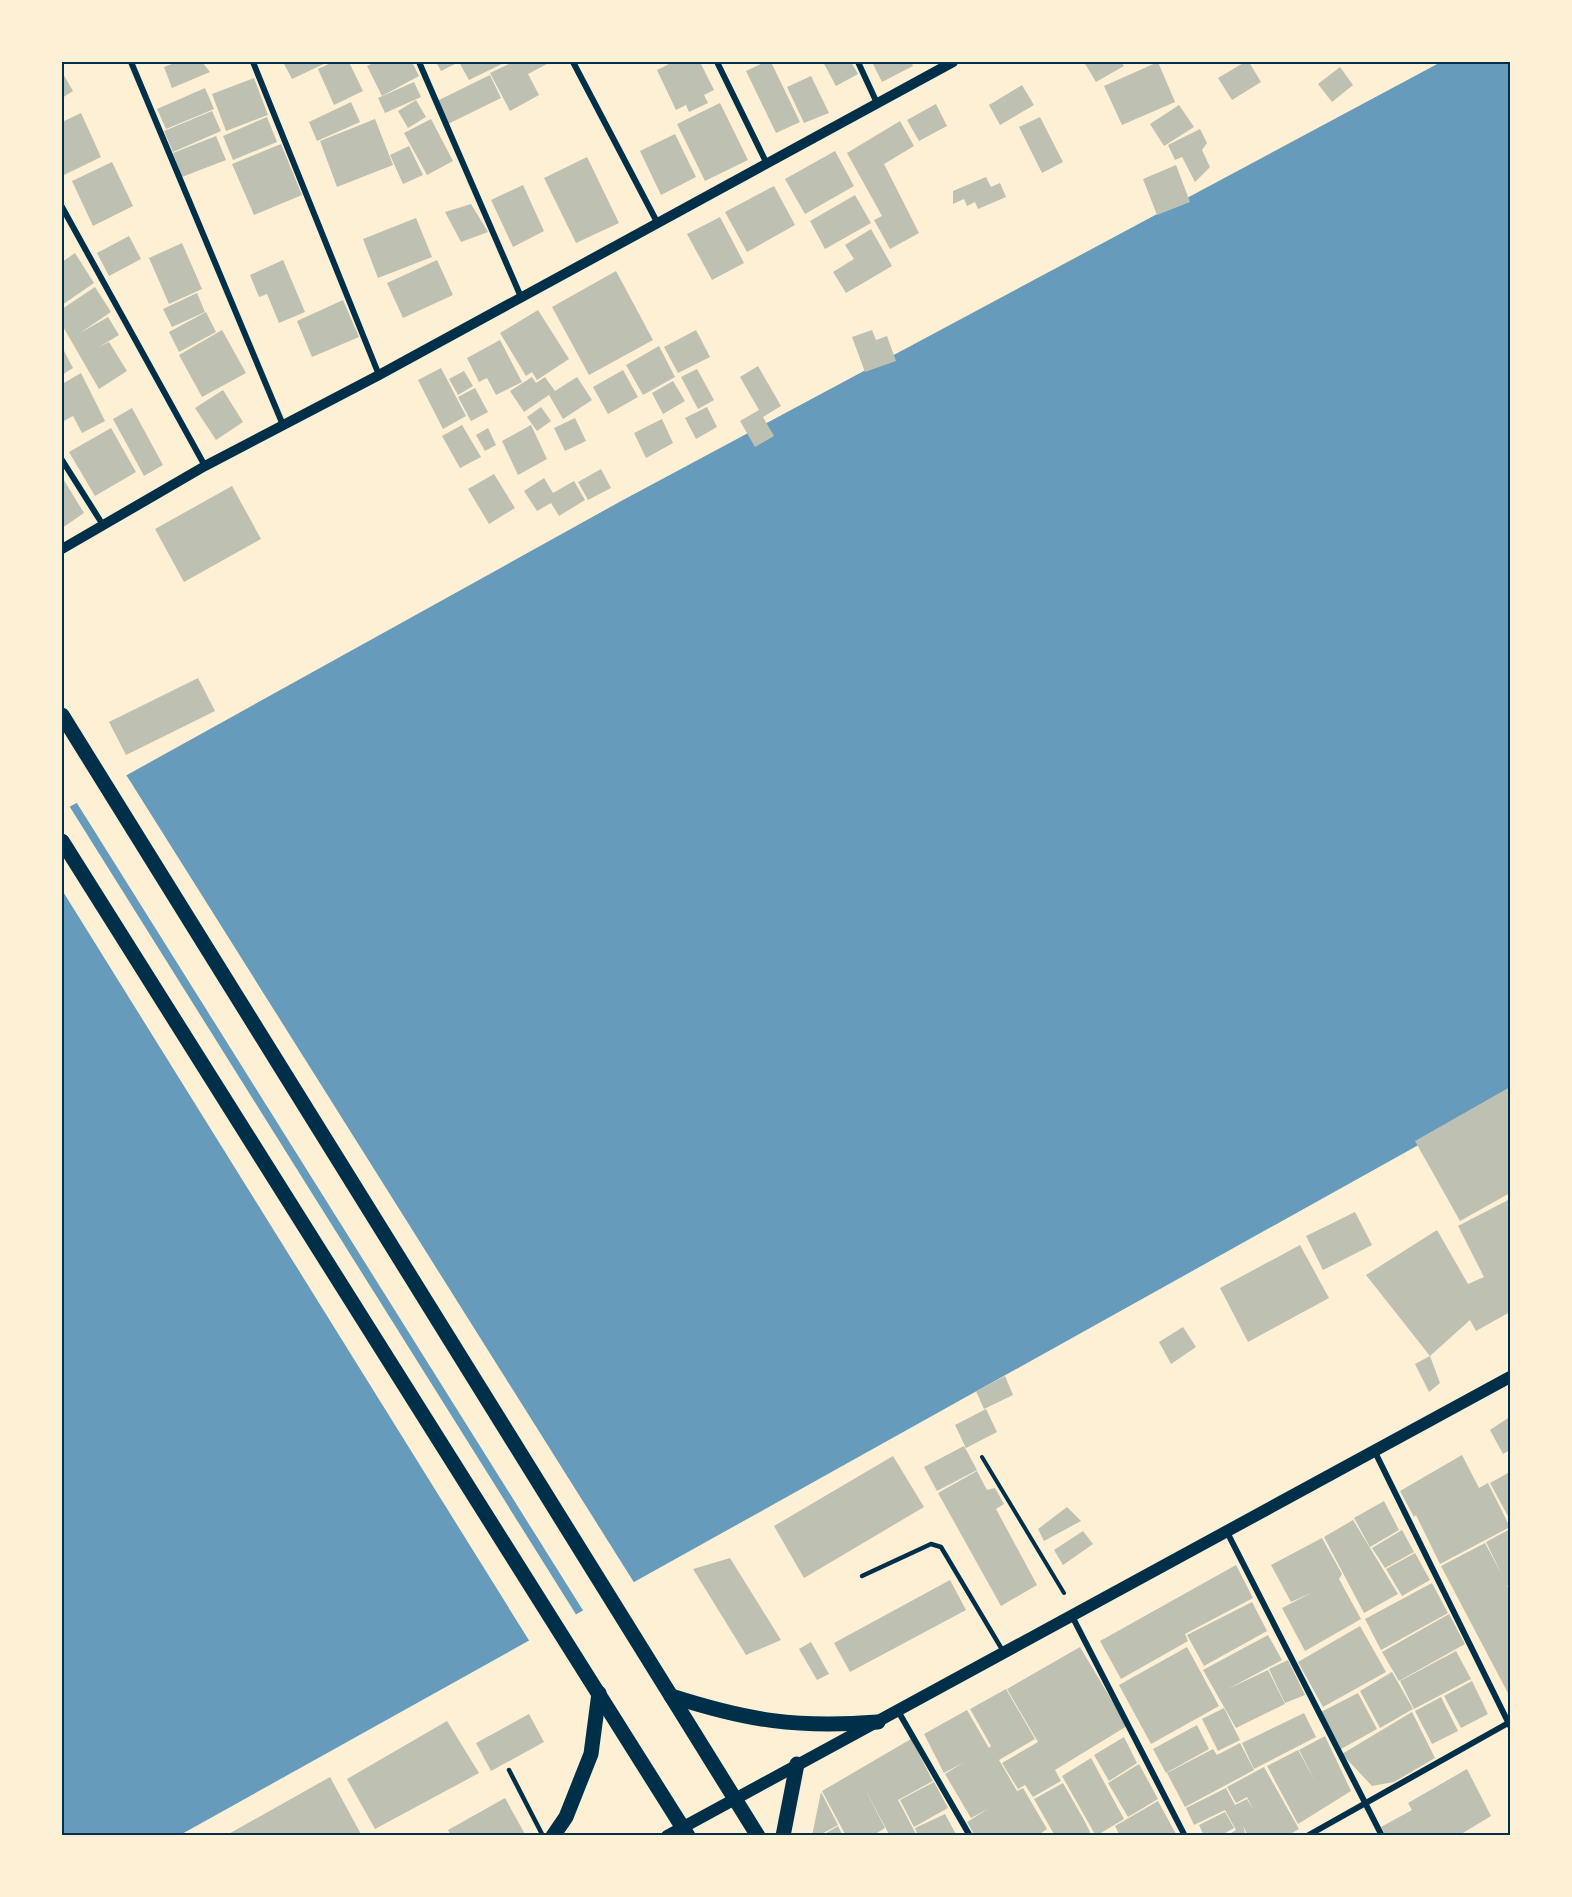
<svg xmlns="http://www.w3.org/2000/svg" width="1572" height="1897" viewBox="0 0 1572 1897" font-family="Bitter,serif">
	<rect width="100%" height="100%" fill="#fdf0d5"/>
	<path fill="#669bbc" d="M1441,62H1510V1094L180,1835H62V811L623,500Z"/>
	<g fill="#fdf0d5">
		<path d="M125,773L635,1584L584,1612L75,800Z"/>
		<path d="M68,804L577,1616L530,1642L62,890V808Z"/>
	</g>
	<g fill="#bec0b2">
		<path d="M177,62H202L210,72L172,88L164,67Z"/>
		<path d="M283,62H328L292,79Z"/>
		<path d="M333,62H349L363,91L334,105L318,69Z"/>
		<path d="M375,62H412L419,76L382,96L367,66Z"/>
		<path d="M436,62H506L469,80L459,62L441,71Z"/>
		<path d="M513,62H545L547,64L528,74L539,95L510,111L490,73Z"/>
		<path d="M673,62H700L714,90L704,95L708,103L689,112L686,105L676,110L657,70Z"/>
		<path d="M765,62H771L800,122L776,133L746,71Z"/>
		<path d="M823,62H851L858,74L836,86Z"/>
		<path d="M872,62H911L913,66L882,82Z"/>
		<path d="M1084,62H1121L1124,66L1096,82Z"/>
		<path d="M1158,62L1175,102L1122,125L1104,86Z"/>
		<path d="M1245,62H1249L1261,82L1232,100L1218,78Z"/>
		<path d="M1340,67L1353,85L1332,102L1318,84Z"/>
		<path d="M62,72L73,91L62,98Z"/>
		<path d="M490,75L501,98L448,124L437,101Z"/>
		<path d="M811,76L829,113L804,123L787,87Z"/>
		<path d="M254,78L268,115L226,131L212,94Z"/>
		<path d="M414,82L421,97L385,113L378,98Z"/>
		<path d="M1022,85L1034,105L1000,125L989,105Z"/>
		<path d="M205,88L214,109L166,129L157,109Z"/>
		<path d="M416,100L426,117L408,128L398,111Z"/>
		<path d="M351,102L360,122L317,141L309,122Z"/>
		<path d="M720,103L748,160L705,181L677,124Z"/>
		<path d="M936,104L947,126L919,141L907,120Z"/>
		<path d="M1179,105L1194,127L1164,146L1150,124Z"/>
		<path d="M212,111L221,131L173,152L164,131Z"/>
		<path d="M81,113L101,157L62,176V122Z"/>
		<path d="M267,117L277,142L233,160L223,136Z"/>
		<path d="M1040,117L1063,162L1042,173L1019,127Z"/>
		<path d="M375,119L393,165L337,187L320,141Z"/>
		<path d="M431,119L453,161L427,175L404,133Z"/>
		<path d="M900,121L914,146L884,164L919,233L890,249L874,220L882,216L847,153Z"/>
		<path d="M1200,129L1207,143L1202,150L1210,167L1195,182L1182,157L1175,160L1168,145Z"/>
		<path d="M675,134L696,177L661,195L640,151Z"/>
		<path d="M216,136L226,160L182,177L173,153Z"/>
		<path d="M281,144L302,195L254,215L232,164Z"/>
		<path d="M409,146L423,175L403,184L390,155Z"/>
		<path d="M835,151L854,186L805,214L785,179Z"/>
		<path d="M587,157L619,223L576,243L544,178Z"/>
		<path d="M112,162L133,206L93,226L72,181Z"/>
		<path d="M1176,165L1190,202L1157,215L1143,179Z"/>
		<path d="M986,177L991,187L1000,183L1006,197L978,209L975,202L967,206L964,199L953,204V191Z"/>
		<path d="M523,185L544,231L513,247L491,200Z"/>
		<path d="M774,186L795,225L747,252L725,212Z"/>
		<path d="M855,195L871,223L825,249L810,221Z"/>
		<path d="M471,204L488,232L461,242L445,212Z"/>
		<path d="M720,217L744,263L712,280L687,234Z"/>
		<path d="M416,218L432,257L378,278L363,239Z"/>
		<path d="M871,229L892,266L846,293L833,272L854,259L845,245Z"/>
		<path d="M129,236L141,259L109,276L97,253Z"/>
		<path d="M182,243L202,289L169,304L149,258Z"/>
		<path d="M75,253L94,283L62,305V262Z"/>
		<path d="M283,260L305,312L279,323L267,294L259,297L250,275Z"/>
		<path d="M437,260L453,295L403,318L387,283Z"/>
		<path d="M616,271L653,340L589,375L552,307Z"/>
		<path d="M95,287L111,312L80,333L108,317L119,335L99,347L109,342L127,371L99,389L62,325V309Z"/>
		<path d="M197,293L205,312L172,327L163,309Z"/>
		<path d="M343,300L359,337L312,357L297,321Z"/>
		<path d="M538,310L569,359L537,380L532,372L526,376L500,333Z"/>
		<path d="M206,312L216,332L179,352L169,332Z"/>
		<path d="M222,330L246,373L202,397L179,355Z"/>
		<path d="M696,330L710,357L678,373L664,347Z"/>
		<path d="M872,330L876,340L887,336L896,361L865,372L852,337Z"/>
		<path d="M500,340L522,382L496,395L487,378L479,382L467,358Z"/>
		<path d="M659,346L675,377L643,395L626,365Z"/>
		<path d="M62,347L73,368L62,375Z"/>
		<path d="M758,366L781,406L763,417L774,436L755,447L740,421L759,410L740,377Z"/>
		<path d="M441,368L466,416L443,429L418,380Z"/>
		<path d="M697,369L714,400L698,409L681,377Z"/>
		<path d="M623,370L638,397L608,414L593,387Z"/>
		<path d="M464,371L473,386L458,395L449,379Z"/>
		<path d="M81,373L105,421L82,433L73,416L62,422V384Z"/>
		<path d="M532,377L536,383L545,377L555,391L577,377L592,400L563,419L549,395L524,412L510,391Z"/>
		<path d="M673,381L685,401L663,414L652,393Z"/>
		<path d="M475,388L488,412L471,421L458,397Z"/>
		<path d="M223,390L243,422L216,440L195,408Z"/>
		<path d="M541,407L551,421L537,431L527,417Z"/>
		<path d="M707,407L717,427L696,439L685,418Z"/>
		<path d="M132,408L163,465L144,476L113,419Z"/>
		<path d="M575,418L586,441L565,451L554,428Z"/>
		<path d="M662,419L673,443L646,458L634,433Z"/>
		<path d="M462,425L481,457L460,468L442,436Z"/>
		<path d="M531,425L547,459L518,475L502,441Z"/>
		<path d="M111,428L136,472L95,496L69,452Z"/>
		<path d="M488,428L496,445L485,451L476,435Z"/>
		<path d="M601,469L611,488L588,500L578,482Z"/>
		<path d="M494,474L515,508L489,524L468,489Z"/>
		<path d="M62,477L84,513L62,528Z"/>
		<path d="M544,478L553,493L574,481L585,500L559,516L551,503L537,511L524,491Z"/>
		<path d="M232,486L261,539L184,582L155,529Z"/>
		<path d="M198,678L215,711L126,755L109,722Z"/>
		<path d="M1510,1087V1193L1460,1221L1415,1141Z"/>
		<path d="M1510,1199V1312L1476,1331L1470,1320L1430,1356L1440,1383L1429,1392L1415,1364L1430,1356L1366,1275L1437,1230L1468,1284L1484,1277L1458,1226Z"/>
		<path d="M1355,1212L1372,1245L1323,1270L1306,1236Z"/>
		<path d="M1300,1245L1329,1298L1248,1342L1220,1288Z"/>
		<path d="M1183,1327L1196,1347L1171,1364L1159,1342Z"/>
		<path d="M1005,1376L1013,1395L984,1409L976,1391Z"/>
		<path d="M986,1409L997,1432L966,1448L955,1425Z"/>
		<path d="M1508,1418L1510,1422V1450L1503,1454L1490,1430Z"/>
		<path d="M964,1446L977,1470L937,1491L924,1467Z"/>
		<path d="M1462,1455L1479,1488L1488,1483L1510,1527L1440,1564L1416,1515L1414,1517L1400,1491Z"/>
		<path d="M893,1456L924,1507L804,1578L774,1526Z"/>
		<path d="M977,1471L987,1490L995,1488L1004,1504L996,1509L1037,1585L1001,1606L938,1493Z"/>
		<path d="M1510,1472V1520L1490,1483Z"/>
		<path d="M1384,1501L1399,1530L1370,1547L1354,1518Z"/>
		<path d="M1067,1507L1081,1521L1044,1541L1038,1529Z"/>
		<path d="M1353,1520L1398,1594L1364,1613L1324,1537Z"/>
		<path d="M1510,1529V1584L1507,1586L1510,1590V1697L1441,1566L1485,1543L1502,1575L1486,1542Z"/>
		<path d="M1402,1530L1414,1552L1385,1568L1372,1548Z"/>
		<path d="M1083,1531L1093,1544L1063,1565L1054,1550Z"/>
		<path d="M1322,1538L1342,1574L1339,1579L1361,1619L1305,1651L1282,1608L1313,1592L1291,1602L1271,1565Z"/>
		<path d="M1415,1553L1430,1580L1402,1596L1386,1569Z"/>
		<path d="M730,1558L781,1640L746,1655L693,1569Z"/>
		<path d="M1236,1565L1253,1598L1185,1634L1188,1641L1121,1679L1100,1641Z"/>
		<path d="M950,1580L966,1610L850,1672L834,1643Z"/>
		<path d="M1432,1583L1448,1613L1381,1650L1365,1619Z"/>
		<path d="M1252,1602L1267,1631L1204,1666L1187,1635Z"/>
		<path d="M1449,1614L1465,1644L1399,1681L1382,1652Z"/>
		<path d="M1360,1626L1386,1672L1323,1707L1298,1662Z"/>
		<path d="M1268,1635L1282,1660L1228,1689L1268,1670L1285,1704L1236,1728L1203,1670Z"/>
		<path d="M811,1642L829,1674L817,1680L799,1649Z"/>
		<path d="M1080,1647L1127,1726L1055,1770L1061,1781L1033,1797L1025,1785L1018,1789L1002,1763L1038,1742L1007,1689Z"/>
		<path d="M1187,1647L1219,1706L1151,1744L1119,1685Z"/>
		<path d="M1456,1651L1471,1679L1414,1709L1400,1681Z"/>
		<path d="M1288,1660L1305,1695L1285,1703L1269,1669Z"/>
		<path d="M1392,1672L1413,1709L1380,1728L1360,1691Z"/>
		<path d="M1472,1681L1488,1714L1461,1728L1444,1696Z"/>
		<path d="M1006,1689L1035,1739L999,1760L1017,1791L1023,1788L1047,1829L1037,1836H975L967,1822L988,1809L971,1818L945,1774L964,1762L944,1773L924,1734L967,1710L989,1748L991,1746L970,1709Z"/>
		<path d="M1358,1693L1377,1729L1341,1749L1321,1712Z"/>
		<path d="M1441,1697L1458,1731L1432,1744L1415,1711Z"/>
		<path d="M1224,1708L1240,1740L1218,1751L1202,1719Z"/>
		<path d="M1412,1712L1435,1758L1394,1782L1372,1786L1342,1754Z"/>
		<path d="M1304,1713L1316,1737L1254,1769L1242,1743Z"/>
		<path d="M529,1714L544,1742L491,1771L476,1743Z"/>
		<path d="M447,1721L479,1773L375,1829L347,1779Z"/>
		<path d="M1197,1725L1209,1749L1166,1773L1153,1749Z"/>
		<path d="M1325,1736L1351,1791L1298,1824L1267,1766L1298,1750L1315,1781L1299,1750Z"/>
		<path d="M1124,1737L1137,1763L1109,1781L1094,1755Z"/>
		<path d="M911,1739L933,1781L898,1800L917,1836H890L863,1785L885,1828L872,1836H846L822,1791Z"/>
		<path d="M1240,1743L1254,1770L1185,1807L1167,1773L1213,1749L1217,1755Z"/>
		<path d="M1091,1758L1124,1819L1096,1836L1062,1776Z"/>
		<path d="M1139,1764L1158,1799L1128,1817L1108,1783Z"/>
		<path d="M1264,1767L1299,1829L1287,1836H1248L1243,1826L1246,1836H1226L1236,1830L1225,1810L1194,1825L1186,1808L1226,1788L1235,1805L1247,1799L1254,1811L1247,1797L1236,1803L1227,1787Z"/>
		<path d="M1467,1769L1491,1816L1458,1836H1386L1381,1827L1412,1810L1408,1803Z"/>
		<path d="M330,1777L362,1836H225Z"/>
		<path d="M934,1782L948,1808L914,1827L900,1800Z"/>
		<path d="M1063,1783L1084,1820L1092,1836H1055L1034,1799Z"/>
		<path d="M821,1792L838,1825L818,1836H812Z"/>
		<path d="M505,1798L526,1836H451L448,1830Z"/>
		<path d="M1158,1801L1177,1836H1120L1115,1826Z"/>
		<path d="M1225,1812L1234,1828L1220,1836H1204L1199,1825Z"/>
		<path d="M945,1814L957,1836H918L915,1828Z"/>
		<path d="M838,1826L843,1836H821Z"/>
	</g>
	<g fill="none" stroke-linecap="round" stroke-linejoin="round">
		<path stroke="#003049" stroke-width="4" d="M982,1457L1064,1593"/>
		<g stroke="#003049" stroke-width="4.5">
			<path d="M862,1576L931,1544L941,1547L1003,1651"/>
			<path d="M509,1770L543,1836"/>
		</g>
		<g stroke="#003049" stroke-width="6">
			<path d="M131,62L283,425"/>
			<path d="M253,62L379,375"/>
			<path d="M419,62L521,297"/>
			<path d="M573,62L657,222"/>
			<path d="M717,62L766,162"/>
			<path d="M858,62L877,103"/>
			<path d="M62,207L205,466"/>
			<path d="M62,460L103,525"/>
			<path d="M1374,1450L1510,1726"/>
			<path d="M1227,1532L1382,1836"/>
			<path d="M1072,1616L1185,1836"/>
			<path d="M898,1711L970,1836"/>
			<path d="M1307,1836L1510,1722"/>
		</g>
		<path stroke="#003049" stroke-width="10" d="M62,549L205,466L379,375L953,62"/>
		<path stroke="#003049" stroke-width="12" d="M667,1836L1510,1377"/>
		<g stroke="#003049" stroke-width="15">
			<path d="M62,715L758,1836"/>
			<path d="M62,841L688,1836"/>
			<path d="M671,1696C749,1721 796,1728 878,1722"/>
			<path d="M553,1836L566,1817L591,1754L599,1693"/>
			<path d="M783,1836L797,1764"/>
		</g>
	</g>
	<rect width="1572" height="1897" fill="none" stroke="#fdf0d5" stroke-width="126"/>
	<rect x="63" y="63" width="1446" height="1771" fill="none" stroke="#003049" stroke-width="2"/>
</svg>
